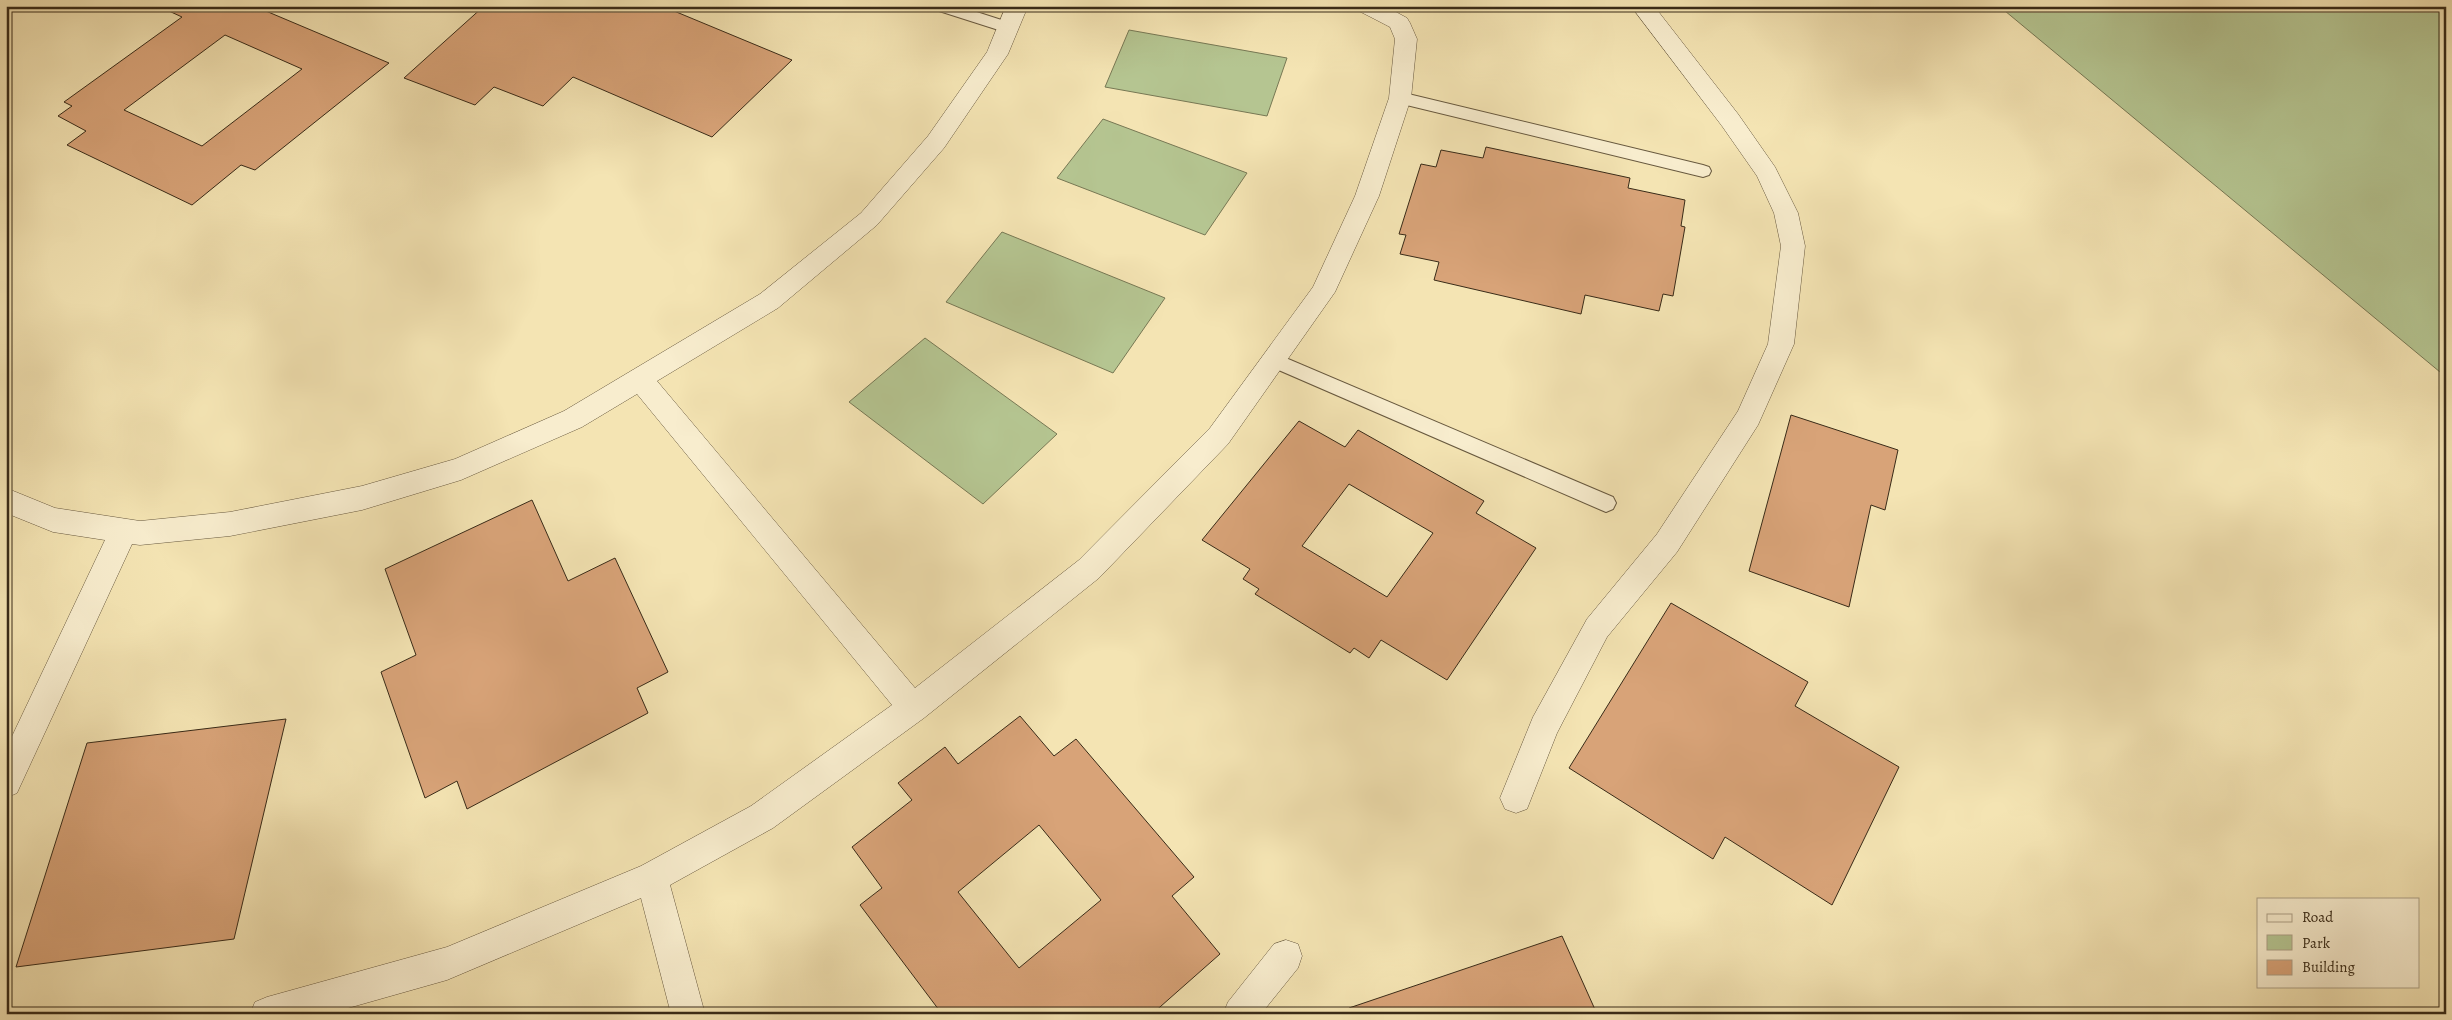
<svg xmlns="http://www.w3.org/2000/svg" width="2452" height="1020" viewBox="0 0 2452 1020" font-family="Alegreya,serif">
	<rect width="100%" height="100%" fill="#f4e4b3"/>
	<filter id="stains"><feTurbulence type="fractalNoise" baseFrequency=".004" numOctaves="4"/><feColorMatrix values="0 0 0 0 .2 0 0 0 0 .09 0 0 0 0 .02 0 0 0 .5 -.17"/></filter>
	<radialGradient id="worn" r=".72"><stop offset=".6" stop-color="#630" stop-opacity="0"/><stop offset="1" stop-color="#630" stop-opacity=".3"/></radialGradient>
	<g fill="#b5c591" stroke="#777854">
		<path d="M1999,6H2446V377Z"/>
		<path d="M1129,30L1287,58L1267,116L1105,87Z"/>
		<path d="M1103,119L1247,173L1205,235L1057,178Z"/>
		<path d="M1002,232L1165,298L1113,373L946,302Z"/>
		<path d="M925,338L1057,434L983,504L849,402Z"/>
	</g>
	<g fill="#d8a378" stroke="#392b18" fill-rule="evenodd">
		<path d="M158,6H254L389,63L255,170L241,165L192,205L67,145L86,131L58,116L72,106L64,102L182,17ZM225,35L302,69L202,146L124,110Z"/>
		<path d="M484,6H662L792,60L712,137L573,77L543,106L494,87L475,105L404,78Z"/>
		<path d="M1486,147L1630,178L1628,188L1685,200L1681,226L1685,227L1673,296L1663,294L1659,311L1585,295L1581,314L1434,280L1439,262L1400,254L1406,235L1399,234L1421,164L1436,167L1441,150L1483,158Z"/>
		<path d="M1791,415L1898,450L1885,510L1871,505L1849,607L1749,571Z"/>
		<path d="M1299,421L1345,447L1358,430L1484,501L1476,513L1536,548L1447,680L1381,640L1369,658L1354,648L1350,653L1255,594L1259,589L1243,579L1250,569L1202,540ZM1349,484L1433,533L1387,597L1302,546Z"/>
		<path d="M532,500L568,581L615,558L668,672L637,688L648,713L467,809L457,781L425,798L381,672L416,655L385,569Z"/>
		<path d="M1671,603L1808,682L1795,706L1899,767L1832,905L1725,837L1713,859L1569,768Z"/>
		<path d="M1020,716L1054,756L1076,739L1194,877L1172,896L1220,954L1152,1014H942L860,905L882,888L852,847L912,800L898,783L945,747L958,764ZM1039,825L1101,900L1019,968L958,892Z"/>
		<path d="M286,719L234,939L16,967L87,743Z"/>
		<path d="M1562,936L1597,1014H1350L1349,1008Z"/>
	</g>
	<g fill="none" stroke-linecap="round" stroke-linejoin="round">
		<defs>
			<g id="service">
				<path d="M933,6H958L1014,24L1016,28L1014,32L1008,33L936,10Z"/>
				<path d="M1400,92L1703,165L1709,167L1711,171L1709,175L1703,177L1394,102L1392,98L1394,94Z"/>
				<path d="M1274,353L1613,497L1616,503L1613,509L1606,512L1599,509L1267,365L1265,360L1267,355Z"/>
			</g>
			<g id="minor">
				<path d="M1006,6H1028L1008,54L944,148L877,225L778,308L657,381L915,688L1079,560L1210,428L1313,287L1355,196L1389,98L1395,39L1390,27L1359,11L1356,6H1385L1407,18L1410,23L1417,39L1411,98L1379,196L1335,292L1228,444L1099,578L924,718L773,828L670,885L705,1014H671L641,898L447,980L327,1014H250L255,1002L267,997L447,947L641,866L751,806L892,705L637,394L582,427L461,480L362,510L230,536L140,545L132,544L17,793L6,798V749L105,540L53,532L6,513V488L55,508L140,521L230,512L362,486L455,459L564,411L760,294L861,213L928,136L987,52Z"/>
				<path d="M1631,6H1654L1738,114L1775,167L1798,213L1805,246L1794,344L1758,425L1677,552L1607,637L1557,733L1527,809L1516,813L1505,809L1500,798L1533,717L1587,619L1657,534L1738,411L1768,344L1781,246L1774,213L1757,176L1722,126Z"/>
				<path d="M1286,940L1298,944L1302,956L1298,968L1261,1014H1223L1228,1002L1274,944Z"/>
			</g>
		</defs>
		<use href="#service" stroke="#68593f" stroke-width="2"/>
		<use href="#minor" stroke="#68593f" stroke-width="1"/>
		<use href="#service" fill="#f8edce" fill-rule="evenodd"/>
		<use href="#minor" fill="#f8edce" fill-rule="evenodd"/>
	</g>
	<rect width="2452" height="1020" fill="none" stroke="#f4e4b3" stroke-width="25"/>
	<rect x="8" y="8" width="2437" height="1005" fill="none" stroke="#392b18" stroke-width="2.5"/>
	<rect x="12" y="12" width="2427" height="995" fill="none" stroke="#392b18"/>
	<rect x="2257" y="898" width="162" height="90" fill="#f8edce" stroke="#ac9f85"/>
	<rect x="2267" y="914" width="25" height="8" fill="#f8edce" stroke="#ac9f85"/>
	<text x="2302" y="922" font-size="15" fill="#392b18">Road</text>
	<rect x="2267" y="935" width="25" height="15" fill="#b5c591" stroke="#ac9f85"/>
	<text x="2302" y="948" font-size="15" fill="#392b18">Park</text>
	<rect x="2267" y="960" width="25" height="15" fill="#d8a378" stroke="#ac9f85"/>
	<text x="2302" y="972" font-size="15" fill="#392b18">Building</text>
	<rect width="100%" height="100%" filter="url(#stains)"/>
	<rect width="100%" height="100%" fill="url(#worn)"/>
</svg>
